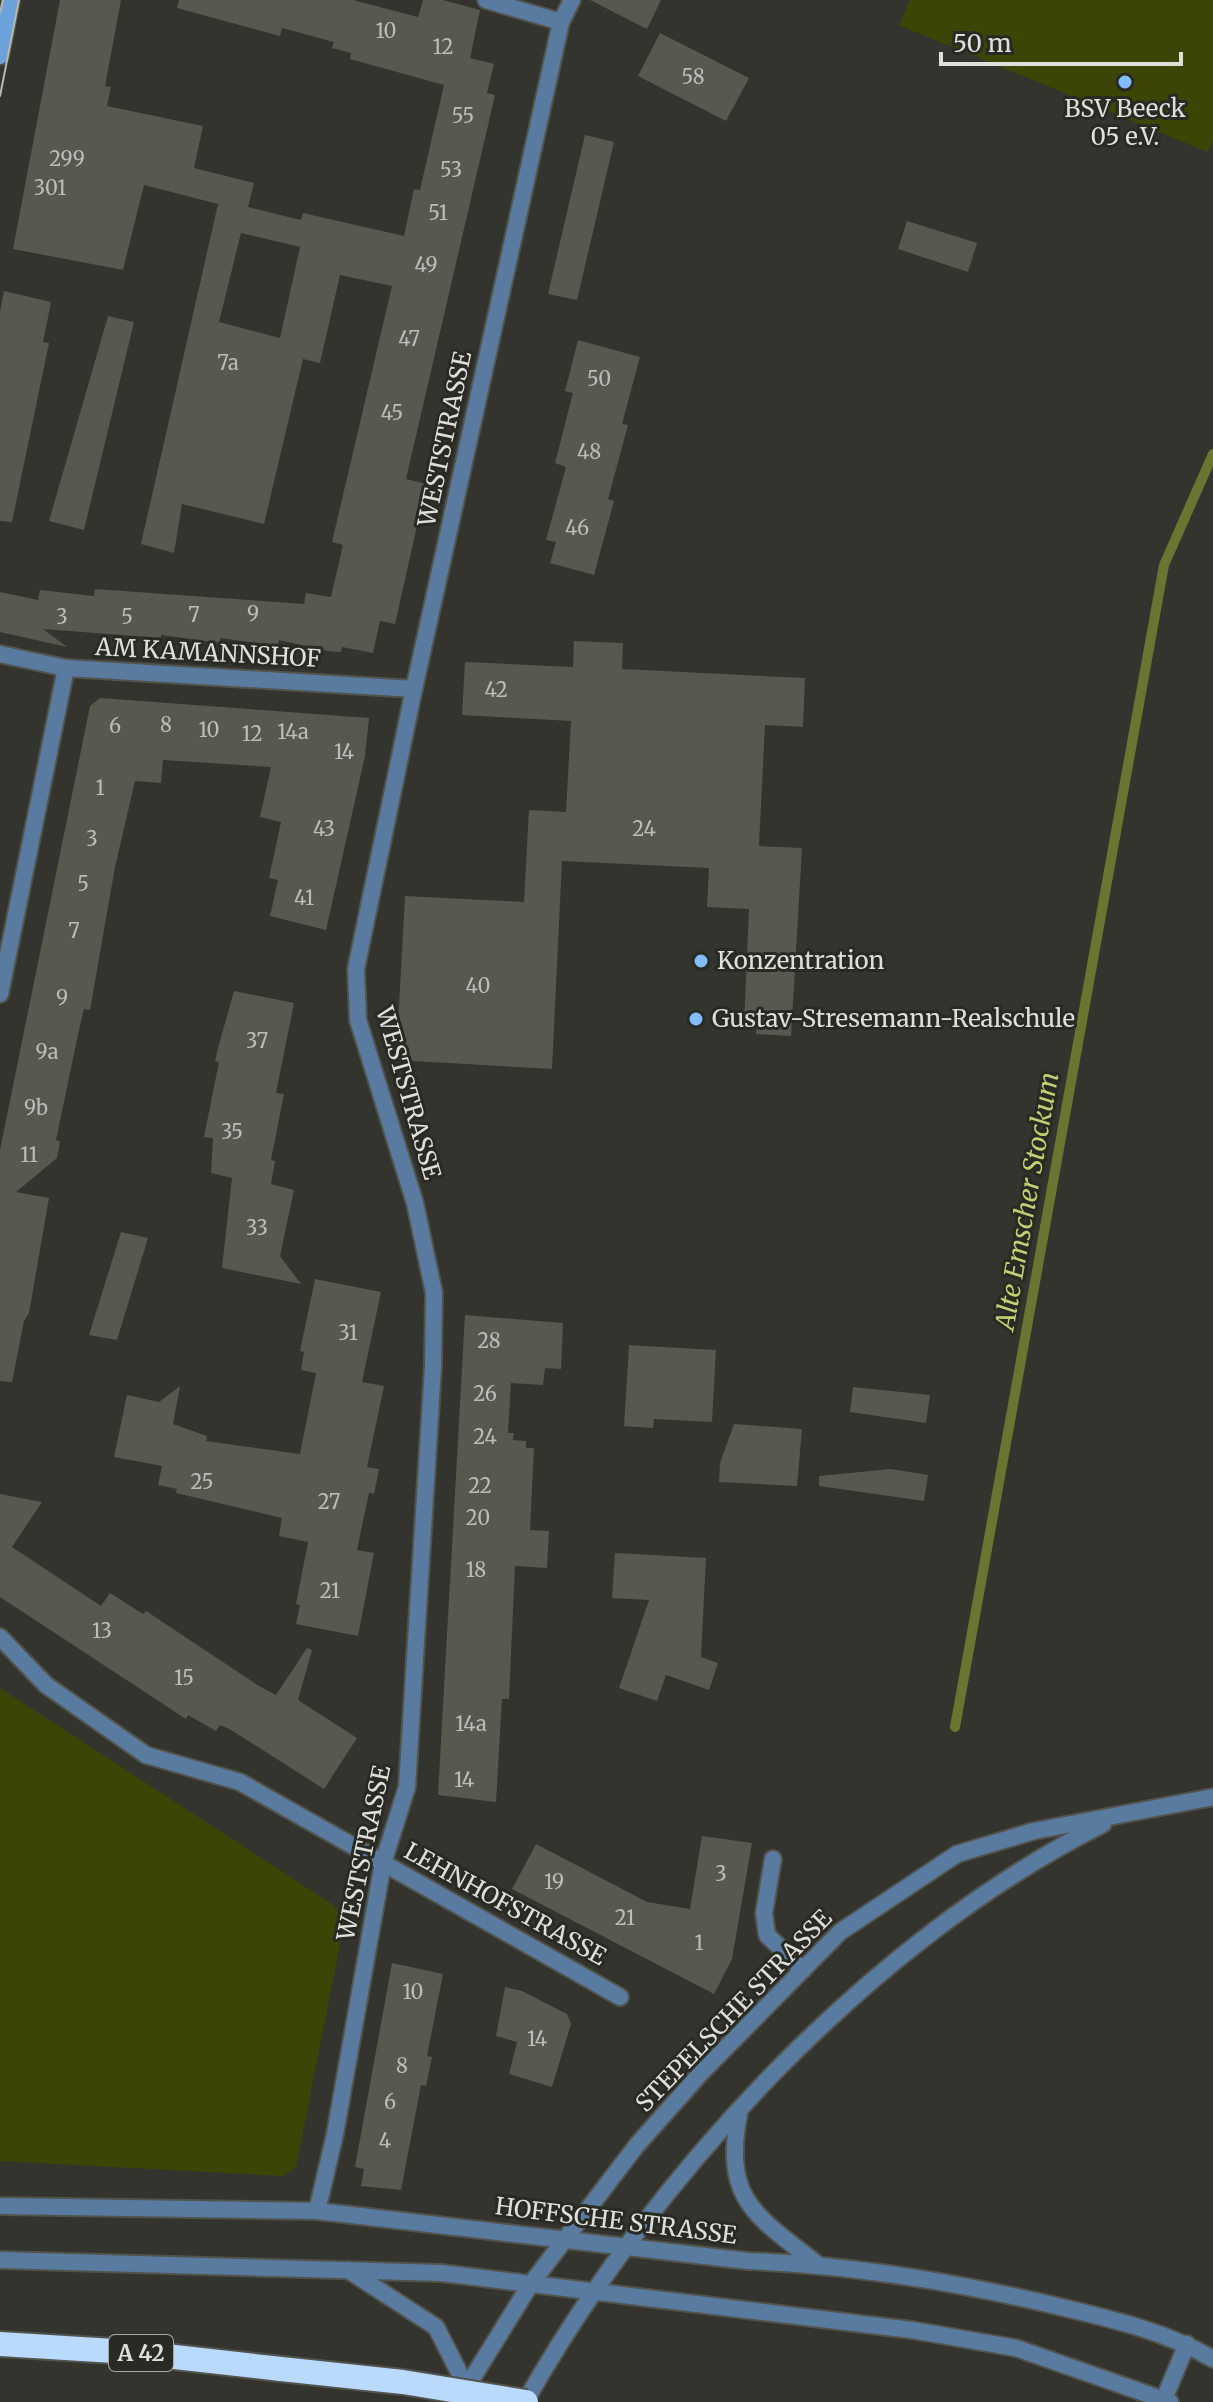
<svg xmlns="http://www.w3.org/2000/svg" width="1213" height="2402" viewBox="0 0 1213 2402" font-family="Merriweather,serif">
	<rect width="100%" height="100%" fill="#33342d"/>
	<g fill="#3d4506">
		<path d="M910,0H1213V139L1208,152L899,25Z"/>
		<path d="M0,1688L332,1904L345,1919L296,2167L283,2176L0,2161Z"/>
	</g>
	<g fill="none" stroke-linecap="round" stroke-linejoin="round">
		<path stroke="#6a7532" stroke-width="10" d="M955,1727L1164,565L1213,454"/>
	</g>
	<g fill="#575850" fill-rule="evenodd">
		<path d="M60,0H121L105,86L111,87L107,106L203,126L194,168L254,183L248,207L301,220L303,213L404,236L414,189L420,190L444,85L350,59L351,53L332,48L334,42L282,28L280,36L177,8L179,0H353L418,17L423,0H443L480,10L470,58L494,64L487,93L495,95L406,479L426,484L421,508L395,624L380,621L373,653L342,647L341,652L328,651L279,640L278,646L220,638V643L161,635V638L43,629L67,647L0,632V592L38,600L40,590L94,596L95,589L304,604L306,593L331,597L343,545L332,542L392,286L340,275L320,363L303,359L264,524L182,504L174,553L141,544L218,204L144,185L123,270L13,249ZM241,233L300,247L280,338L219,322Z"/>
		<path d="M590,0H661L647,29Z"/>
		<path d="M660,33L749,78L726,121L638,76Z"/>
		<path d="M585,135L614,142L577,300L548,294Z"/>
		<path d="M907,221L977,243L968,272L898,249Z"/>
		<path d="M4,291L51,302L43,342L49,343L12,522L0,521V312Z"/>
		<path d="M108,316L134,322L84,530L49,521Z"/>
		<path d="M578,340L640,357L622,424L628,425L608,499L614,501L594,575L550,563L556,542L546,540L566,467L555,463L573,393L565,391Z"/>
		<path d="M574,641L623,643L622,669L805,678L803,727L765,725L759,846L802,848L791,1036L756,1034L757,1024H744L749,909L707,907L709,868L562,861L552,1069L396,1060L405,896L524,902L529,810L566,812L571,721L462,715L465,662L573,667Z"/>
		<path d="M100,698L369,718L365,756L326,930L270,916L278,880L269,878L281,822L260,817L271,767L163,760L161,783L135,781L115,867L90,1010L84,1009L79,1030L56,1140L60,1142L57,1158L16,1192L49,1198L29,1313L24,1321L12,1382L0,1381V1150L90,706Z"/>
		<path d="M234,991L294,1003L276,1093L284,1094L271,1160L275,1161L271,1184L294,1190L280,1256L301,1284L222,1268L232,1178L211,1173L213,1138L204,1137L219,1062L215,1061L218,1048Z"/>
		<path d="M121,1232L148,1238L117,1340L89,1335Z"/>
		<path d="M315,1279L381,1292L362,1382L384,1386L367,1467L379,1469L374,1494L369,1493L357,1550L374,1553L358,1636L296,1624L300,1605L296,1604L308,1542L279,1536L282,1518L176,1493L177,1489L158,1485L162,1466L114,1457L127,1395L159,1402L180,1386L173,1424L207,1436L206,1441L300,1454L316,1373L301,1370L304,1352L300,1351Z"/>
		<path d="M465,1315L563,1323L561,1369L545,1368L543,1385L511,1383L508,1433H514L513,1440L526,1441V1448H534L530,1530L549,1531L547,1568L515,1566L509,1699H502L496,1802L438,1795Z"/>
		<path d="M629,1345L716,1350L712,1422L654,1419L653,1428L624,1426Z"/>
		<path d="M853,1387L930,1395L926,1423L850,1412Z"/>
		<path d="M734,1424L802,1429L797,1486L719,1482L720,1463Z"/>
		<path d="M891,1469L928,1475L924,1501L819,1486V1476Z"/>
		<path d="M0,1494L42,1502L12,1547L101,1606L110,1593L143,1614L146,1611L259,1686L276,1695L307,1648L312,1650L298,1700L357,1738L324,1789L231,1730L220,1725L216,1731L188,1715L186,1719L0,1597Z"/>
		<path d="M615,1553L706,1558L701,1657L718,1663L709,1690L666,1675L657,1701L619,1688L649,1600L612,1598Z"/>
		<path d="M702,1836L752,1843L732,1959L714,1994L512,1889L536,1844L647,1902L690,1909Z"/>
		<path d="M392,1963L443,1974L427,2056L432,2057L426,2086L421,2085L401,2190L361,2186L364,2169L355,2167Z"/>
		<path d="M505,1987L522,1991L567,2014L571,2024L552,2087L509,2074L517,2042L496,2036Z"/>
	</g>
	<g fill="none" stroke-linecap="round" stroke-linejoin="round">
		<defs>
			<g id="minor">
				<path d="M486,0L561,22"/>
				<path d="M0,654L66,668L414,689"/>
				<path d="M0,994L66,668"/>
				<path d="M0,1637L46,1685L146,1755L240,1782L620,1997"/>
				<path d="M773,1859L764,1913L767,1935L803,1970"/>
				<path d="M317,2211L335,2134L383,1863L407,1787L433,1367L434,1293L415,1203L358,1020L356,969L414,689L561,22L572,0"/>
			</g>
			<g id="tertiary">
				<path d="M739,2113C723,2200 754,2214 817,2264"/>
				<path d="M0,2206L317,2211L748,2261C852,2265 955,2282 1057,2306C1111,2319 1165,2331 1213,2359"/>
				<path d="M0,2260L441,2273L912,2330L1016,2348L1170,2402"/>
				<path d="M348,2270L436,2327L466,2386"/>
				<path d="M460,2398L530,2285L637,2145L700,2074L840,1932L957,1854L1034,1831L1213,1797"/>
				<path d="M1164,2399L1187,2344"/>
				<path d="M525,2402C652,2177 871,1940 1103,1824"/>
			</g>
			<path id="secondary" d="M0,56L11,0"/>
			<path id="motorway" d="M0,2344L130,2352L281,2369"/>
		</defs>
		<use href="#minor" stroke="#52534c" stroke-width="20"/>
		<use href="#tertiary" stroke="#52534c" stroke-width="20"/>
		<use href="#secondary" stroke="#52534c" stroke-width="20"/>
		<use href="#motorway" stroke="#52534c" stroke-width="28"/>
		<use href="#minor" stroke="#597b9f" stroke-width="16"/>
		<use href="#tertiary" stroke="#597b9f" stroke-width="16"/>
		<use href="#secondary" stroke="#6ca2dc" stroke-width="16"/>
		<use href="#motorway" stroke="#b9d9fd" stroke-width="24"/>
		<g stroke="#b6b7b2" stroke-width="2">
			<path d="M0,13L3,0"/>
			<path d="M0,96L19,0"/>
		</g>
		<defs>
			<path id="motorway-bridge" d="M281,2369L403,2382L526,2402"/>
		</defs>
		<use href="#motorway-bridge" stroke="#52534c" stroke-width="28" stroke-linecap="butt"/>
		<use href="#motorway-bridge" stroke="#b9d9fd" stroke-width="24"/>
	</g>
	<g fill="#82bcfa" stroke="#292a23" stroke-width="3">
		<circle cx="1125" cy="82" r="8"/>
		<circle cx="701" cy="961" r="8"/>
		<circle cx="696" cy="1019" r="8"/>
	</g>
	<g text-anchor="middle" stroke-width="6" stroke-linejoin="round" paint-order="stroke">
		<g font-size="20" fill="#bcbdb8">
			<text x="386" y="38">10</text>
			<text x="443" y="54">12</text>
			<text x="693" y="84">58</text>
			<text x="463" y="123">55</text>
			<text x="67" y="166">299</text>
			<text x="451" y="177">53</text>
			<text x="50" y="195">301</text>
			<text x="438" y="220">51</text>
			<text x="426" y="272">49</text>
			<text x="409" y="346">47</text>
			<text x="228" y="370">7a</text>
			<text x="599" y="386">50</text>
			<text x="392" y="420">45</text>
			<text x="589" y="459">48</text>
			<text x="577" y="535">46</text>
			<text x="253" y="621">9</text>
			<text x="194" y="622">7</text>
			<text x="62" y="624">3</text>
			<text x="127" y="624">5</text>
			<text x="496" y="697">42</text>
			<text x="166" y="732">8</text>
			<text x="115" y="733">6</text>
			<text x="209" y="737">10</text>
			<text x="293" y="739">14a</text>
			<text x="252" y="741">12</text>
			<text x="344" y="759">14</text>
			<text x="100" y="795">1</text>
			<text x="324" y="836">43</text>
			<text x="644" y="836">24</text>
			<text x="92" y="846">3</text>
			<text x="83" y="891">5</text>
			<text x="304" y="905">41</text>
			<text x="74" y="938">7</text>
			<text x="478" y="993">40</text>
			<text x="62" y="1005">9</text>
			<text x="257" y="1048">37</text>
			<text x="47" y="1059">9a</text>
			<text x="36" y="1115">9b</text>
			<text x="232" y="1139">35</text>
			<text x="29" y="1162">11</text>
			<text x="257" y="1235">33</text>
			<text x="348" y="1340">31</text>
			<text x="489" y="1348">28</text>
			<text x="485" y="1401">26</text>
			<text x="485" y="1444">24</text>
			<text x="202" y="1489">25</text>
			<text x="480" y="1493">22</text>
			<text x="329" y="1509">27</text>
			<text x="478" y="1525">20</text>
			<text x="476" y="1577">18</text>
			<text x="330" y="1598">21</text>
			<text x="102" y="1638">13</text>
			<text x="184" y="1685">15</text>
			<text x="471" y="1731">14a</text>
			<text x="464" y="1787">14</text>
			<text x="721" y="1881">3</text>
			<text x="554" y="1889">19</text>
			<text x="625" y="1925">21</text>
			<text x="699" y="1950">1</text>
			<text x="413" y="1999">10</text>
			<text x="537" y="2046">14</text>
			<text x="402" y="2073">8</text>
			<text x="390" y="2109">6</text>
			<text x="385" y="2148">4</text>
		</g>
		<rect fill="#292a23" stroke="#a8a9a3" stroke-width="2" x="109" y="2335" width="64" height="36" rx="6"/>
		<g font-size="22" font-weight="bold" fill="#dedfda">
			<text x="141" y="2361">A 42</text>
		</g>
		<g font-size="24" fill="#dedfda" stroke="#292a23" text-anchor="start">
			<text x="1125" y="117" text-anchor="middle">BSV Beeck<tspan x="1125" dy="28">05 e.V.</tspan></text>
			<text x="717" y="969">Konzentration</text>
			<text x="712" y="1027">Gustav-Stresemann-Realschule</text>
		</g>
		<g font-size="24" fill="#dedfda" stroke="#292a23">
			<text transform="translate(445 439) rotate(-78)" y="8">WESTSTRASSE</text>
			<text transform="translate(208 653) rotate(3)" y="8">AM KAMANNSHOF</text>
			<text transform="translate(408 1093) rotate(74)" y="8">WESTSTRASSE</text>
			<text transform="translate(364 1853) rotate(-78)" y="8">WESTSTRASSE</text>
			<text transform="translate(505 1904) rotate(29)" y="8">LEHNHOFSTRASSE</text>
			<text transform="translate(734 2011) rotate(-46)" y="8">STEPELSCHE STRASSE</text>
			<text transform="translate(616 2221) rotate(7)" y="8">HOFFSCHE STRASSE</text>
		</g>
		<g font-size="26" font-style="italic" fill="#c0d072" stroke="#292a23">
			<text transform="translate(1027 1201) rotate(-80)" y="9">Alte Emscher Stockum</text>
		</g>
	</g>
	<path d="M941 52v12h240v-12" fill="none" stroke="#dedfda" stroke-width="4"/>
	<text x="953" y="52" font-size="24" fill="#dedfda" stroke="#292a23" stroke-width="6" paint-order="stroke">50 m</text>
</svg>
